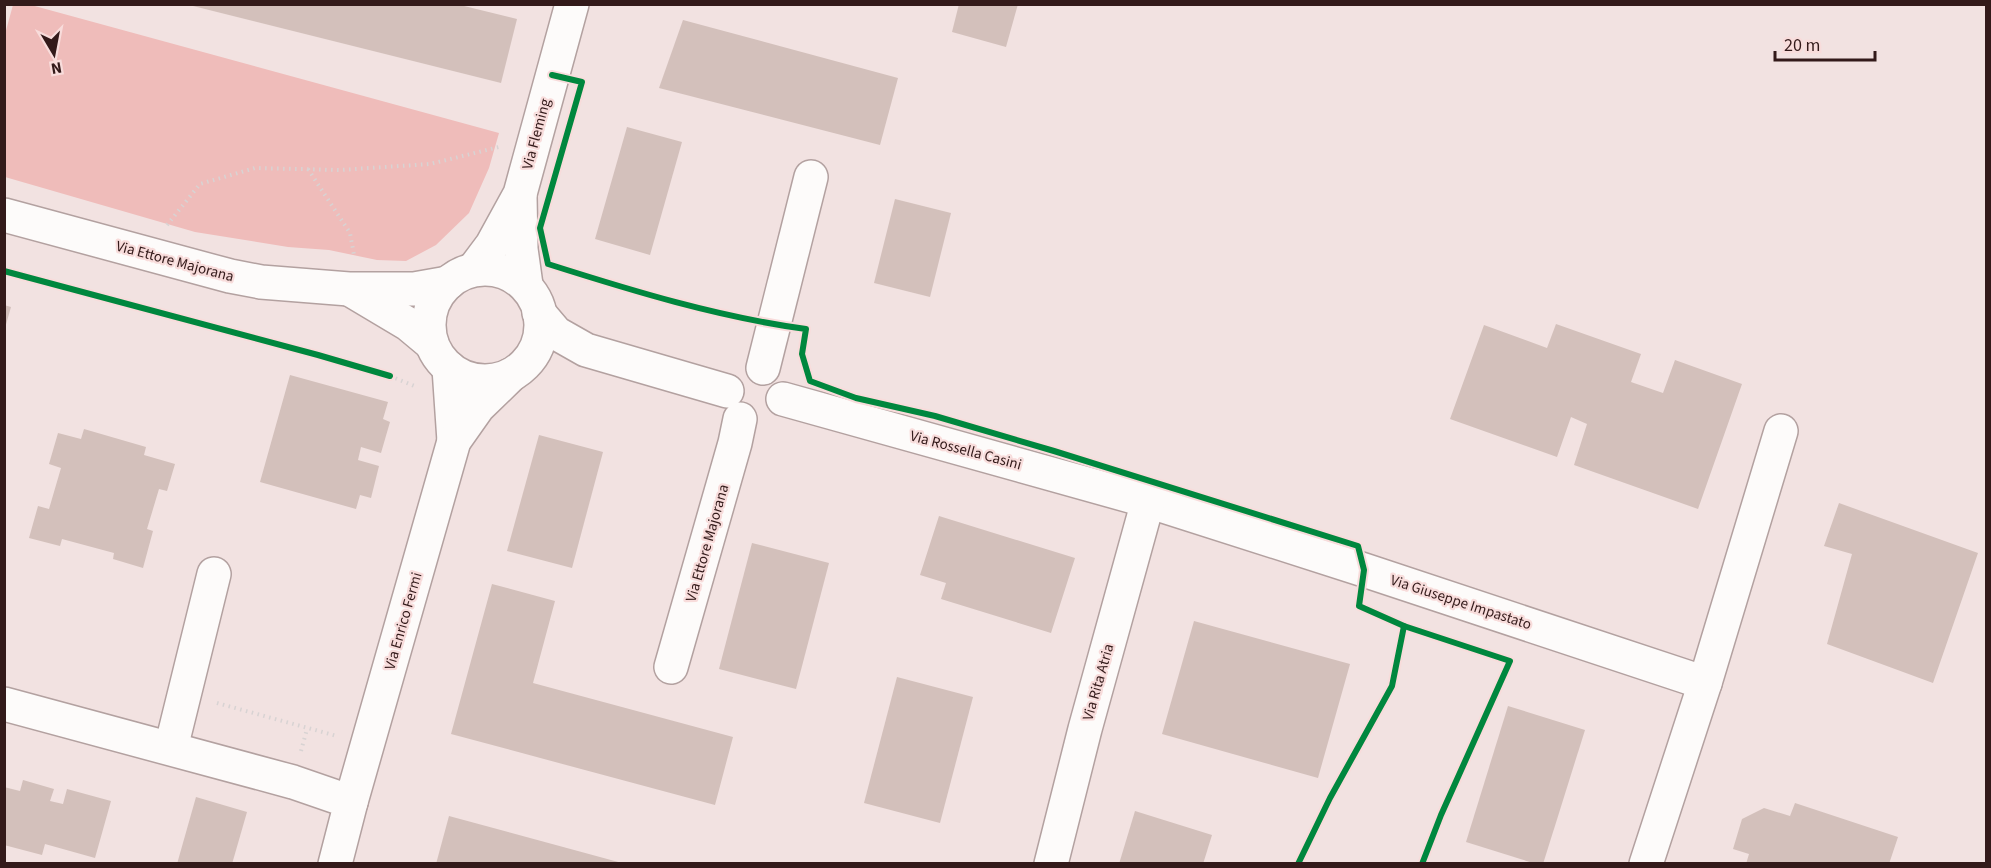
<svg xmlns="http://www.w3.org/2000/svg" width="1991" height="868" viewBox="0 0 1991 868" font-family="'Source Sans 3',sans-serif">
	<rect width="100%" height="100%" fill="#f2e2e1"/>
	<path fill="#efbcba" d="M13,5H31L499,133L489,168L469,213L436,245L406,261L377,260L329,250L288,247L195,232L5,177V34Z"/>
	<g fill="#d3c0bb">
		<path d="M185,4H456L517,19L501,83Z"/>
		<path d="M959,4H1018L1006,47L952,32Z"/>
		<path d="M683,20L898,78L880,145L659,88Z"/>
		<path d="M627,127L682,142L650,255L595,239Z"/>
		<path d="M895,199L951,213L930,297L874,283Z"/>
		<path d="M4,305L11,307L5,328H4Z"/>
		<path d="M1556,324L1641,354L1631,382L1663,393L1675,360L1742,384L1698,509L1574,465L1587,424L1571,417L1557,457L1450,419L1484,325L1547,348Z"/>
		<path d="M290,375L388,402L383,419L390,422L381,453L361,447L358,460L379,466L371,498L360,495L356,509L260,482Z"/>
		<path d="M84,429L146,447L144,455L175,464L167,491L159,489L147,529L153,531L143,568L113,559L114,553L62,539L60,546L29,538L38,506L49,509L61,468L49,464L58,433L81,439Z"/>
		<path d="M539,435L603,452L572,568L507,551Z"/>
		<path d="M1839,503L1978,553L1933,683L1827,644L1852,554L1824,546Z"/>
		<path d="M939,516L1075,558L1051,633L941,599L946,583L920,575Z"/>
		<path d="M752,543L829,563L796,689L719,669Z"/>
		<path d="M492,584L555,601L533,683L733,737L715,805L451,734Z"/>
		<path d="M1194,621L1350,664L1318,778L1162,734Z"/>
		<path d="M897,677L973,697L940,823L864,803Z"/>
		<path d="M1508,706L1585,730L1543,864H1536L1466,842Z"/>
		<path d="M23,780L54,789L50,801L63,804L67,789L111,801L95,858L45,844L42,855L4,845V787L20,791Z"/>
		<path d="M196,797L247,812L232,864H177Z"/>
		<path d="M1795,803L1898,837L1889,864H1746L1749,854L1733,849L1742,819L1764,808L1790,816Z"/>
		<path d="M1135,811L1212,835L1203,864H1119Z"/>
		<path d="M449,816L622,863V864H436Z"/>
	</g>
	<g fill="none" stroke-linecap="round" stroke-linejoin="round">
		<defs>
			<g id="minor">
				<path d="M520,196L521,249L526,285"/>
				<path d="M4,215L230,276L261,282L349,289H414L448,283"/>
				<path d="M474,269L492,245L520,194L572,4"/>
				<circle cx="485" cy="325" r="56"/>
				<path d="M351,290L408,324L432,344"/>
				<path d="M539,313L556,333L586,350L727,391"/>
				<path d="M449,368L454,441"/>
				<path d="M763,368L811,177"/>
				<path d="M783,399L1148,501L1364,570L1705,683L1781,431"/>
				<path d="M671,667L735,443L740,419"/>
				<path d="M4,704L293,782L351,802L335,864"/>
				<path d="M171,748L214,574"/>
				<path d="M351,802L454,441L478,407L511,375"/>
				<path d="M1051,864L1085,729L1148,501"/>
				<path d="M1646,864L1705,683"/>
			</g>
		</defs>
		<use href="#minor" stroke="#b3a1a0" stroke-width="36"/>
		<g stroke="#d8d3d3" stroke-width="4" stroke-dasharray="1.5 4.5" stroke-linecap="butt">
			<path d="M308,169L350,233L354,255"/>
			<path d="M167,225L200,184L255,168L340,170L430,164L499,147"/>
			<path d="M390,376L417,387"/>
			<path d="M217,703L337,736"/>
			<path d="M301,751L307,729"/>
		</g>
		<use href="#minor" stroke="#fdfbfa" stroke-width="33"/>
		<defs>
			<g id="cycleway">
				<path d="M552,75L582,82L540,228L548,264C633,291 718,317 806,329L802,354L810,381L856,398L935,416L1054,451L1358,546L1364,570L1359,606L1404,626L1510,661L1441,815L1422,864"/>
				<path d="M4,271L318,355L390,376"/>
				<path d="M1298,864L1330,798L1392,686L1404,626"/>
			</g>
		</defs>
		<use href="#cycleway" stroke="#f8dcdb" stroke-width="10"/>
		<use href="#cycleway" stroke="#00873e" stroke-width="6"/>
	</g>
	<g text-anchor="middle" stroke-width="4.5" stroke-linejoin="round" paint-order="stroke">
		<g font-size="15" fill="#331a1a" stroke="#f8dcdb">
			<text transform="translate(536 134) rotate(-75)" y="5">Via Fleming</text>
			<text transform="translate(175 261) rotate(15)" y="5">Via Ettore Majorana</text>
			<text transform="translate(966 450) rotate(15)" y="5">Via Rossella Casini</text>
			<text transform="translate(707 543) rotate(-74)" y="5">Via Ettore Majorana</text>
			<text transform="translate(1461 602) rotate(18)" y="5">Via Giuseppe Impastato</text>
			<text transform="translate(403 621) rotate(-74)" y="5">Via Enrico Fermi</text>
			<text transform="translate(1098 682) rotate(-74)" y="5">Via Rita Atria</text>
		</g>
	</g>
	<rect width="1991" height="868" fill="none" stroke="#331a1a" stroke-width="12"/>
	<g transform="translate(54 54) rotate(170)" stroke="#f8dcdb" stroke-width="4.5" paint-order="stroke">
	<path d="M0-4.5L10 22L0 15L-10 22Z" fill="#331a1a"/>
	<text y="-9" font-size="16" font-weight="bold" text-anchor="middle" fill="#331a1a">N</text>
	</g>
	<path d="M1775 51v9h100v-9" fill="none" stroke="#331a1a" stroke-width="3"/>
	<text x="1784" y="51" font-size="18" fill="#331a1a" stroke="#f8dcdb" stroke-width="4.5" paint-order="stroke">20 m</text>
</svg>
